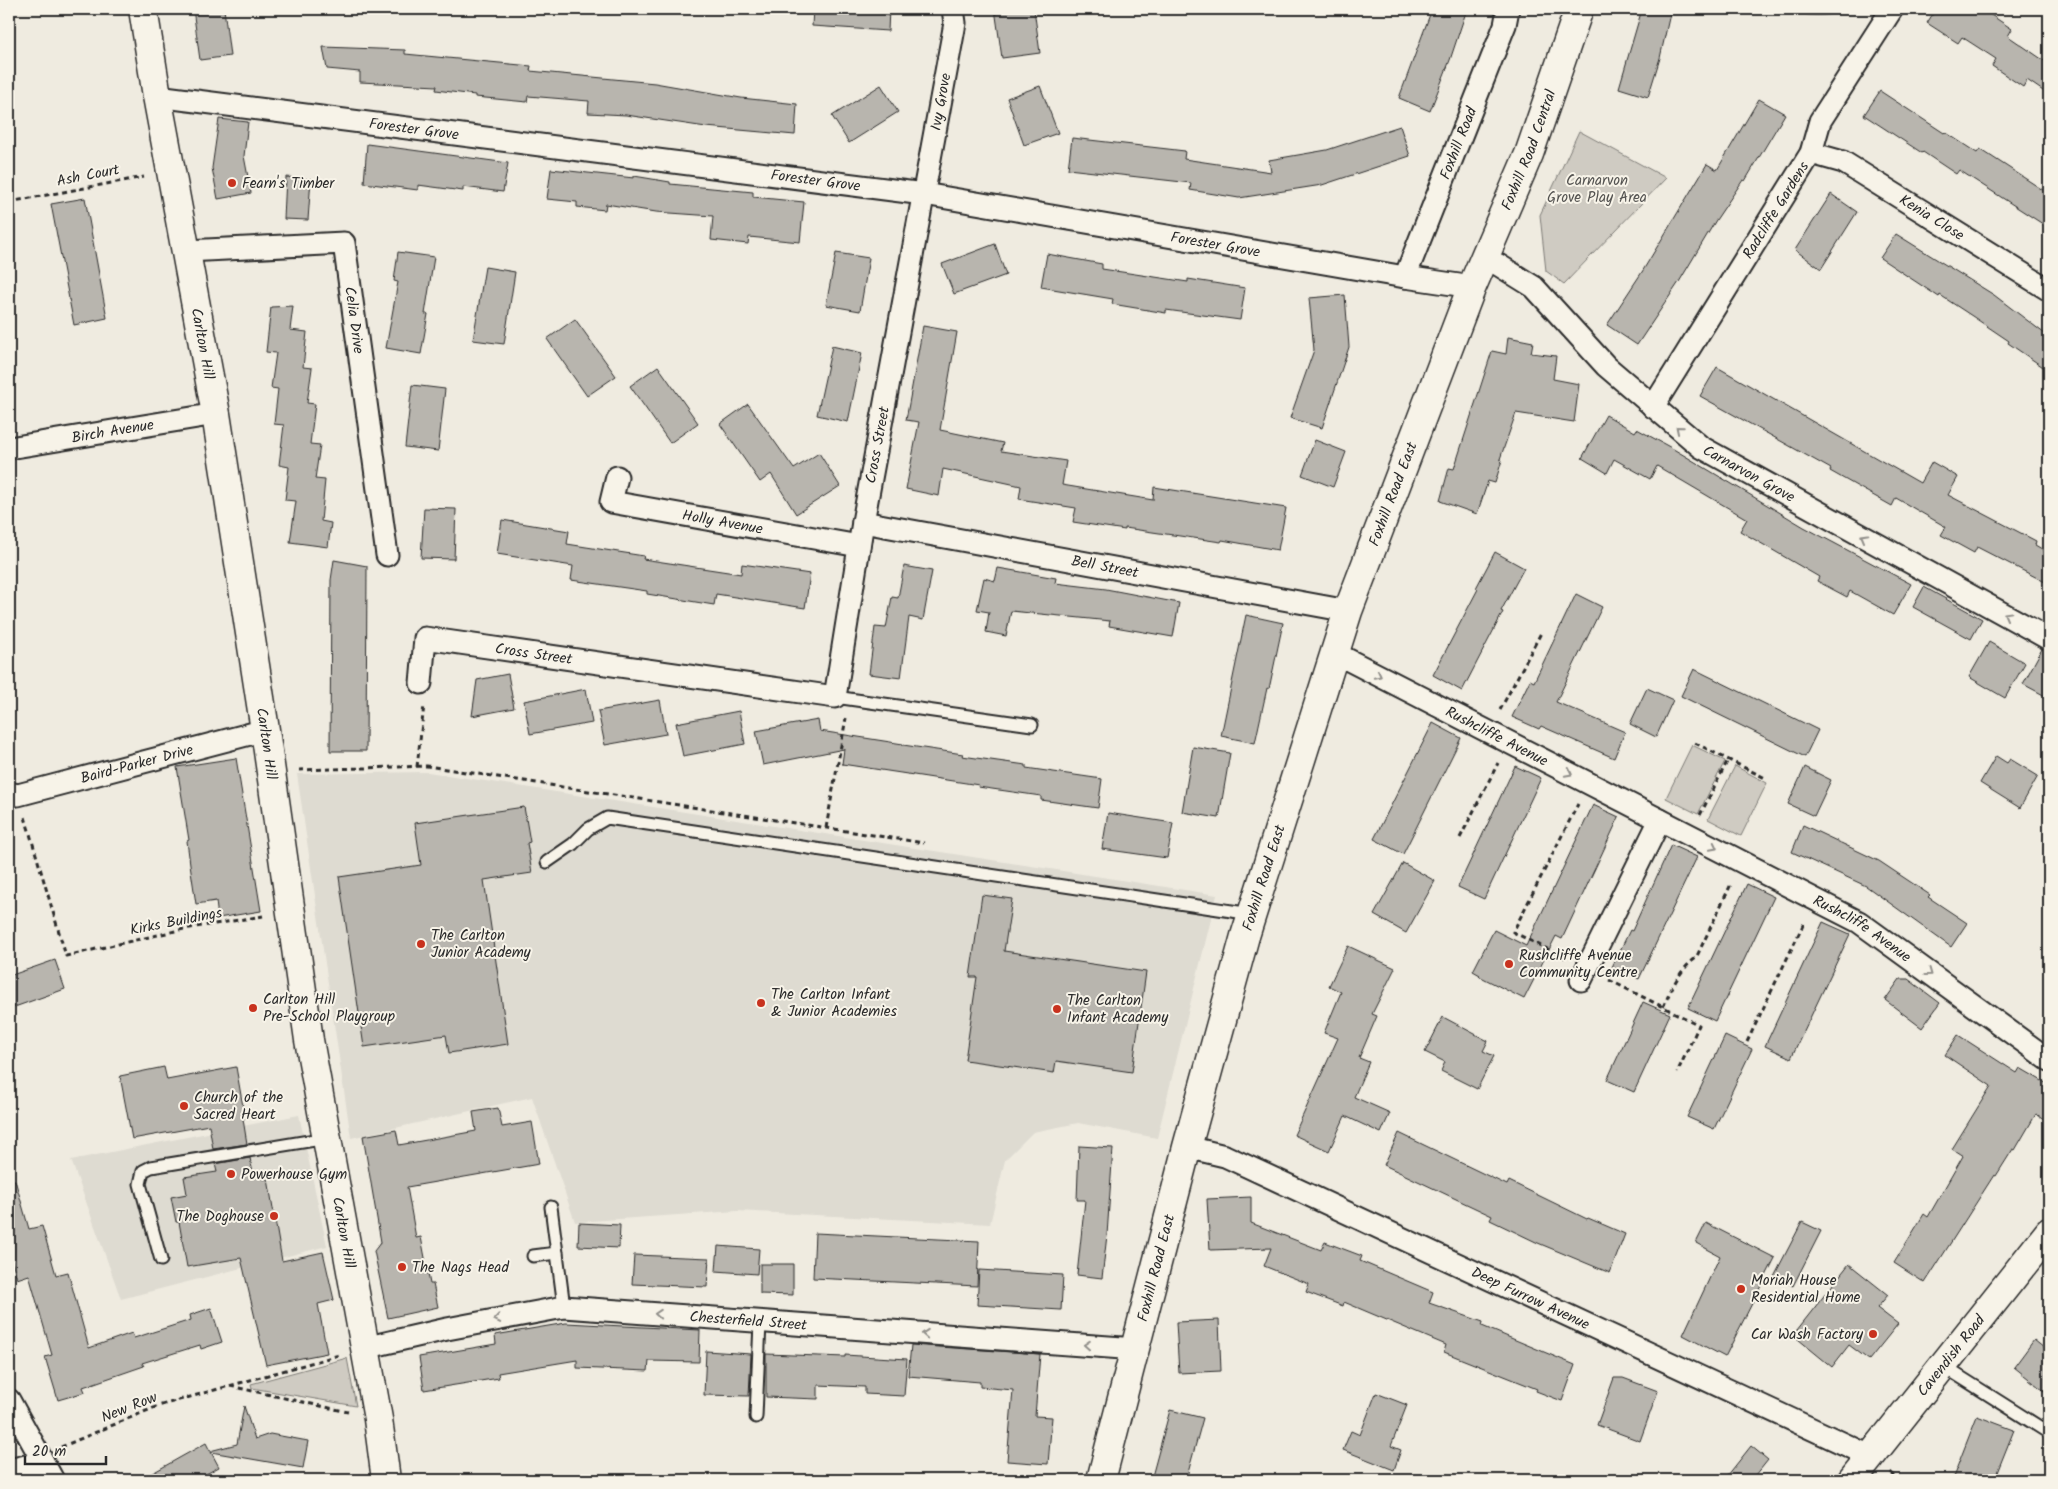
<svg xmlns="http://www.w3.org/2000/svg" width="2058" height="1489" viewBox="0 0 2058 1489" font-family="Kalam,sans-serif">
	<rect width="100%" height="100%" fill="#efebe0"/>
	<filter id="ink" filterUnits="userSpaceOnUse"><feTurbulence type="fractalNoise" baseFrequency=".02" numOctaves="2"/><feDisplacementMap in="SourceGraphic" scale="10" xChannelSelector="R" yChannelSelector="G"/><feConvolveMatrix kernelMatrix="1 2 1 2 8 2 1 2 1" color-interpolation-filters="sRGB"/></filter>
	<g filter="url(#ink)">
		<g fill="#dedbd1">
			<path d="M428,772L1217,895L1157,1138L1078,1123L1033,1132L1005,1160L990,1224L737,1211L575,1222L532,1097L351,1138L297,774Z"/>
			<path d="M299,1115L327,1246L121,1299L71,1160Z"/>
		</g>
		<g fill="#cfcbc2" stroke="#7d7b76">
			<path d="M1579,131L1666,178L1564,284L1546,271L1540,215Z"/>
			<path d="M1692,745L1725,761L1698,814L1666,798Z"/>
			<path d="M1735,766L1767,783L1741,836L1708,819Z"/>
			<path d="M347,1358L356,1406L252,1388L251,1384Z"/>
		</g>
		<path fill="#a4a29a" stroke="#74726e" d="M1788,9H1845C1834,18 1800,17 1788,9Z"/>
		<g fill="#b8b5ae" stroke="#2b2b2b">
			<path d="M193,9H224L230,56L200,60Z"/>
			<path d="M813,9H889L888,31L812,26Z"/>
			<path d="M995,9H1034L1040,53L1002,58Z"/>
			<path d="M1432,9H1467L1450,60L1430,111L1399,98Z"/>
			<path d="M1642,9H1671L1660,58L1648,97L1619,88Z"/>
			<path d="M1936,9H1982L2012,29L2008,36L2049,64V95L2027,80L2023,87L1992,66L1996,59L1962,37L1958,43L1927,23Z"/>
			<path d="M323,47L405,50V54L531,66L530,71L655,83L741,98L797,104L795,135L706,127L626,115L588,113L589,101L528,96L527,102L475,97V95L436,90L437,86L360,82V72L327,69Z"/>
			<path d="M881,85L898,112L849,143L832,116Z"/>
			<path d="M1040,86L1058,133L1024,145L1007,98Z"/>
			<path d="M1880,91L1944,133L1945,132L1977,153L1980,149L2049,194V228L1959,170L1956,174L1923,152L1922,153L1864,115Z"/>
			<path d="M1759,99L1785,114L1745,181L1743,180L1716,220L1679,282L1637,345L1607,325L1642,272L1707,164L1717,170Z"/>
			<path d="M219,119L248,122L244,156L251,193L218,199L212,168Z"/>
			<path d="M1400,126L1410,156L1322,185L1239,198L1190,190L1191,183L1068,169L1072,138L1185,151L1184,159L1271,172L1269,160L1327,150Z"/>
			<path d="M367,144L508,163L503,192L463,187V191L418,185V190L364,183Z"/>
			<path d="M551,169L634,178V176L670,182V184L753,192V197L804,202L800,242L749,237L748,244L711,240L713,216L656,212L606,204L605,210L577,207V202L547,199Z"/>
			<path d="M286,177L311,179L308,220L284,219Z"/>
			<path d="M1831,194L1857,212L1821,269L1795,250Z"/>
			<path d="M85,198L107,318L74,325L51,204Z"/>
			<path d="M1896,234L1994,295L2049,337V371L2008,343L2009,341L1972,316L1940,295L1939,297L1880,258Z"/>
			<path d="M995,244L1006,275L954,294L942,264Z"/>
			<path d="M398,252L434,257L425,314H428L421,354L386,348L398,282L394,281Z"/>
			<path d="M836,253L869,258L860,311L826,305Z"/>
			<path d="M1047,254L1102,264V269L1188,282V279L1245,288L1240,320L1166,310V313L1112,304L1113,299L1041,287Z"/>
			<path d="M485,267L515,272L504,344L473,340Z"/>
			<path d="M1345,295L1349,347L1322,428L1290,418L1314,350L1309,298Z"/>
			<path d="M293,306L290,330L307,332L303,367L312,368L307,403L315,404L310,444L320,445L315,479L325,480L321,521L331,523L328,547L290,542L296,501L285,500L289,467L279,465L284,425L274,424L278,389L271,388L276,353L266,352L271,307Z"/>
			<path d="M575,319L616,376L587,396L547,339Z"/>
			<path d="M923,326L957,332L940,430L1003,443L1001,451L1066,461L1062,485L1153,500L1154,487L1286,508L1278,550L1222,540L1221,542L1125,528V530L1073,522L1076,508L1019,499L1021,486L943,469L939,496L906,489L919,422L906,420Z"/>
			<path d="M1508,337L1533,342L1531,353L1556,356L1553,379L1579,384L1574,422L1516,413L1500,459L1502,460L1495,483L1488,481L1477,514L1440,501L1449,468L1454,469L1492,351L1506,354Z"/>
			<path d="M832,346L862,353L848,422L817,415Z"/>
			<path d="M658,366L698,423L670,443L630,386Z"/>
			<path d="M1717,367L1920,483L1932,462L1958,477L1948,495L2036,541L2035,545L2049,553V584L1977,547L1974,553L1941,535L1946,527L1896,498L1892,506L1830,471L1831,469L1700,396Z"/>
			<path d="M412,385L445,389L438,451L405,447Z"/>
			<path d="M748,404L794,469L819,453L840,486L796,514L771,474L760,482L720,424Z"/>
			<path d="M1606,415L1635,432L1637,429L1675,450L1804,527L1911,584L1893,615L1850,591L1847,597L1817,581L1819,577L1740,531L1747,519L1657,466L1650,479L1614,459L1607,473L1582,458Z"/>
			<path d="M1315,440L1346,452L1333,487L1302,475Z"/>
			<path d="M424,508L456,509L454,559L421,558Z"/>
			<path d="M502,520L569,531L567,544L644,556L643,559L741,574L742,564L810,574L805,608L716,594L714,605L647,594V591L571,580L573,566L497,554Z"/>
			<path d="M1495,552L1524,568L1501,611L1503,612L1462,691L1433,675L1478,589L1476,588Z"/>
			<path d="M334,560L367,566L366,751H330L331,580Z"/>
			<path d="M904,566L932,571L923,620L909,617L901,678L869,674L875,627L886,628L892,597L898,598Z"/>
			<path d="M998,568L1056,578L1055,583L1106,589L1179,603L1173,637L1109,626L1110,621L1011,611L1006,636L986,632L989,612L977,610L984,578L995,581Z"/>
			<path d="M1924,587L1982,619L1971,639L1913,607Z"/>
			<path d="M1576,594L1602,607L1556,702L1625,732L1614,758L1541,726L1539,729L1512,717L1530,680L1534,682Z"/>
			<path d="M1246,615L1283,623L1269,689L1267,688L1255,743L1221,736Z"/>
			<path d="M1989,642L2025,663L2005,698L1969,677Z"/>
			<path d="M2042,649L2049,651V698L2023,684Z"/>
			<path d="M1694,669L1818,730L1805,757L1681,696Z"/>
			<path d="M508,674L514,708L472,716L477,680Z"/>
			<path d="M1647,688L1673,700L1656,737L1630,724Z"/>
			<path d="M586,689L592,723L530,734L524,701Z"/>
			<path d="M660,700L666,734L605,745L598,711Z"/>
			<path d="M739,711L745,744L683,756L676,723Z"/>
			<path d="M818,720L820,731L903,744V745L963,754L962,756L1026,765V768L1102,779L1098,808L1041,800V796L978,787L979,785L842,764L844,749L763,765L756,731Z"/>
			<path d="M1433,723L1461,738L1403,854L1374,839Z"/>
			<path d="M1193,747L1230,753L1219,818L1182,812Z"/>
			<path d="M1996,756L2007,763L2010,759L2038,776L2020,808L1980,783Z"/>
			<path d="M236,758L261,911L218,918L216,901L196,904L190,864L187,841L189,840L177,767Z"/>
			<path d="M1515,766L1541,778L1484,899L1458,887Z"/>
			<path d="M1805,767L1831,780L1814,816L1788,804Z"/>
			<path d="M1593,805L1619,817L1562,939L1556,936L1524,999L1479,976L1480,975L1473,971L1494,930L1526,946Z"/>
			<path d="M524,807L530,842L527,843L532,873L484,880L508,1044L449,1053L446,1035L364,1047L339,877L421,865L415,823Z"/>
			<path d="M1108,813L1173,823L1167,858L1102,849Z"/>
			<path d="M1803,825L1879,861L1930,895L1928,897L1967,923L1951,947L1866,886L1792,852Z"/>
			<path d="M1671,845L1697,857L1639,979L1612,967L1630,930L1632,931Z"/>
			<path d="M1403,863L1435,881L1406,933L1374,915Z"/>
			<path d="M1747,884L1774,897L1715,1021L1688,1008Z"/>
			<path d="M982,895L1012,899L1004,951L1146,972L1132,1072L1056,1061L1054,1073L965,1060L977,977H970Z"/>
			<path d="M1823,922L1850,934L1791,1058L1765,1046Z"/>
			<path d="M1348,946L1395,968L1372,1014L1377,1016L1359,1058L1369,1062L1354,1097L1390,1113L1381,1133L1345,1116L1329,1151L1294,1135L1338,1038L1324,1033L1341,992L1329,986Z"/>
			<path d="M55,960L65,989L9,1009V976Z"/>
			<path d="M1900,979H1908L1940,1003L1922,1028L1885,1000Z"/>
			<path d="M1643,1002L1670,1014L1634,1092L1607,1080Z"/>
			<path d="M1443,1017L1488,1041L1483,1051L1494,1056L1477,1089L1441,1071L1445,1062L1425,1052Z"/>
			<path d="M1958,1035L2017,1073L2020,1068L2049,1085V1122L2036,1114L2015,1150L2013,1149L1996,1176L1994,1175L1925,1283L1894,1263L1924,1214L1928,1217L1963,1156L1952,1149L1991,1086L1945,1055Z"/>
			<path d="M1725,1036L1752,1049L1714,1129L1687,1117Z"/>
			<path d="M164,1067L167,1080L236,1067L245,1118L243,1119L247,1144L213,1149L209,1125L132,1139L120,1076Z"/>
			<path d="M498,1108L502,1127L532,1122L539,1164L407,1187L416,1238L421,1237L430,1284H433L438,1307L388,1318L374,1251L381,1242L363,1136L396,1130L399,1145L476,1131L473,1112Z"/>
			<path d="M1399,1133L1507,1185L1509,1181L1587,1219L1588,1218L1625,1234L1610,1273L1538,1243L1490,1220L1492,1216L1384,1165Z"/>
			<path d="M1079,1146L1113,1148L1107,1235L1102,1278L1077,1275L1085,1200H1077Z"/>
			<path d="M250,1158L253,1173L261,1171L263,1179H268L282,1261L323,1252L334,1300L318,1304L327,1353L266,1365L241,1258L187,1267L179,1222H176L171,1197L187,1194L184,1177L217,1172L215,1164Z"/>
			<path d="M15,1180L29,1229L42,1226L56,1275L68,1272L89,1348L132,1333L134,1338L191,1320L190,1315L211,1308L222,1342L201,1349L200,1345L142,1363L144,1366L83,1387L85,1392L58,1400L45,1357L52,1355L29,1275L17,1279L9,1250V1181Z"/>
			<path d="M1251,1197V1223L1321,1250L1325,1242L1362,1256L1360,1261L1433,1292L1429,1303L1483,1322L1482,1326L1575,1365L1562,1401L1536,1391L1537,1389L1444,1352L1446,1345L1344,1302L1343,1306L1306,1292L1309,1284L1264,1266L1271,1248L1210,1250L1207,1199Z"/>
			<path d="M1802,1222L1821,1231L1793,1286L1774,1276Z"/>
			<path d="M579,1223L620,1225L619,1248L578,1246Z"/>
			<path d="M1706,1223L1775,1258L1725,1357L1683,1335L1720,1256L1696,1243Z"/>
			<path d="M815,1233L979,1241L977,1286L813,1278Z"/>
			<path d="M718,1246L759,1249L757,1274L716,1271Z"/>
			<path d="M634,1255L709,1258L707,1287L632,1284Z"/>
			<path d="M760,1264H793V1295L760,1294Z"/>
			<path d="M1849,1264L1888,1295L1877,1308L1898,1324L1869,1360L1849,1345L1832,1367L1793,1335Z"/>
			<path d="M979,1270L1063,1275L1061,1310L977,1305Z"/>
			<path d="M1219,1320L1221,1371L1179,1373L1176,1322Z"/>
			<path d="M566,1323L700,1330L699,1362L649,1361L648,1371L577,1368V1360L498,1373L499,1378L424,1390L419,1357L496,1344L495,1335Z"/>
			<path d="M2034,1340L2049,1352V1395L2014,1367Z"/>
			<path d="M911,1345L1040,1354L1035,1416L1052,1417L1048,1464L1007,1461L1013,1390L980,1387V1382L908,1376Z"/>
			<path d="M706,1351L751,1354L749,1396L704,1395Z"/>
			<path d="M766,1354L845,1357V1355L907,1359L904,1396L865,1394V1387L818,1385V1399L766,1397Z"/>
			<path d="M1614,1378H1623L1658,1391L1640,1441L1597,1425Z"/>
			<path d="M1376,1393L1407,1405L1391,1446L1401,1450L1394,1470L1343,1450L1351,1431L1360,1435Z"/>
			<path d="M244,1406L255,1439L270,1434L308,1441L303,1468L211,1452L219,1467L195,1480H140L206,1443L210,1451L237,1444Z"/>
			<path d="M1170,1410L1203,1418L1186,1480H1151Z"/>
			<path d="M1977,1416L2014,1430L1994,1480H1952Z"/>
			<path d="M1751,1446L1768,1460L1752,1480H1724Z"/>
		</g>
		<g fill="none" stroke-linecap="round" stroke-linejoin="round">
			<defs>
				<g id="lane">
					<path d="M835,697L1032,725"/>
					<path d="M547,862L573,844L588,829L607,818L1252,914"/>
					<path d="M551,1207L564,1307"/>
					<path d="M533,1256L557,1253"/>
					<path d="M161,1260L140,1184L143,1171L151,1167L327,1138"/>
					<path d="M1943,1366L2049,1433"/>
					<path d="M756,1417L760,1322"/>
				</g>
				<g id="street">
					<path id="s1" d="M157,96L924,194L1405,277L1459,285L1471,289"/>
					<path id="s2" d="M1811,153L1843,162L2049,290"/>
					<path id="s3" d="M186,251L344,243L387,555"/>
					<path id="s4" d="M1484,259L1497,264L1534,287L1606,366L1701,447L2049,639"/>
					<path id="s5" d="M1405,277L1505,25L1508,9"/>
					<path id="s6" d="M1653,407L1811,153L1820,121L1892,9"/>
					<path id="s7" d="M9,448L216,414"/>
					<path id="s8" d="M617,477L611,502L859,546"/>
					<path id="s9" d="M863,522L1348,611"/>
					<path id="s10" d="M1335,653L1859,922L2049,1060"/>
					<path id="s11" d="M421,683L425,638L835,697L863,522L955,23L953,9"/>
					<path id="s12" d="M9,793L18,795L265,730"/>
					<path d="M1581,980L1660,820"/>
					<path id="s13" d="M1187,1147L1225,1156L1870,1456"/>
					<path id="s14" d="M364,1348L447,1329L564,1307L1136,1349"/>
					<path d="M9,1400L53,1480"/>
					<path d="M9,1470L43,1462"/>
				</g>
				<g id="secondary">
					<path id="s15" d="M143,9L157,96L216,414L265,730L309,1040L378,1419L386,1480"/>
					<path id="s16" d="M1101,1480L1187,1147L1245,936L1348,611L1471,289L1529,154L1579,9"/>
					<path id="s17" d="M1852,1480L2049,1232"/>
				</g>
			</defs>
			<use href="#lane" stroke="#2b2b2b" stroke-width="15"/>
			<use href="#street" stroke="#2b2b2b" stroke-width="25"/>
			<use href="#secondary" stroke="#2b2b2b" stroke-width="31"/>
			<g stroke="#2b2b2b" stroke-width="3" stroke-dasharray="5 4" stroke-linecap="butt">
				<path d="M9,202L144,177"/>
				<path d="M1500,710L1542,631"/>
				<path d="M1695,743L1767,779"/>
				<path d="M417,767L424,705"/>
				<path d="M299,770L427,766L924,843"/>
				<path d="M1700,815L1728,760"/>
				<path d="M25,817L66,956L184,929L263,916"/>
				<path d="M826,828L846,718"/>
				<path d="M1460,838L1498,763"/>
				<path d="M1565,958L1513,932L1578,804"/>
				<path d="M1609,980L1699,1025L1677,1073"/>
				<path d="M1663,1007C1672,988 1679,970 1696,958L1732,882"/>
				<path d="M1747,1042L1805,921"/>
				<path d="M230,1386L348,1412"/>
				<path d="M61,1447L158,1406L339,1355"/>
				<path d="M1891,1473L1900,1480"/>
			</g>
			<use href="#lane" stroke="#f7f3e8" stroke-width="11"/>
			<use href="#street" stroke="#f7f3e8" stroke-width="21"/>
			<use href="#secondary" stroke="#f7f3e8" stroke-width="28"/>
		</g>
		<defs><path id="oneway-chevron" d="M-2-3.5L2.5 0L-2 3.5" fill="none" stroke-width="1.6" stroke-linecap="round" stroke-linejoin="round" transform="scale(1.25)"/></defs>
		<g stroke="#918f8a">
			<use href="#oneway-chevron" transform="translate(1679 429) rotate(-140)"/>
			<use href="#oneway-chevron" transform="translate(1864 537) rotate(-151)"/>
			<use href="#oneway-chevron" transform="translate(2007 615) rotate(-151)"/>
			<use href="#oneway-chevron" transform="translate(1378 675) rotate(27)"/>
			<use href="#oneway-chevron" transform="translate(1569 773) rotate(27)"/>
			<use href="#oneway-chevron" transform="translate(1714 847) rotate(27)"/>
			<use href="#oneway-chevron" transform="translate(1929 973) rotate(36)"/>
			<use href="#oneway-chevron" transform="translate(658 1314) rotate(-176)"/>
			<use href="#oneway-chevron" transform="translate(497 1319) rotate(170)"/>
			<use href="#oneway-chevron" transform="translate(925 1334) rotate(-176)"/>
			<use href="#oneway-chevron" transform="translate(1087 1345) rotate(-176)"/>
		</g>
	</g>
	<g fill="#c8321e" stroke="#f7f3e8" stroke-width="2">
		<circle cx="232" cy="183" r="5"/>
		<circle cx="421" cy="944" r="5"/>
		<circle cx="1509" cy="964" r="5"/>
		<circle cx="761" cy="1003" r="5"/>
		<circle cx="253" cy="1008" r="5"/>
		<circle cx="1057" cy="1009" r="5"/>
		<circle cx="184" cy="1106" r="5"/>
		<circle cx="231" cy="1174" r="5"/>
		<circle cx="274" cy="1216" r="5"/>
		<circle cx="402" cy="1267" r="5"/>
		<circle cx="1741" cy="1289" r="5"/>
		<circle cx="1873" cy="1334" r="5"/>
	</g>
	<g text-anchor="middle" stroke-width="4" stroke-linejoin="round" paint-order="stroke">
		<g font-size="15" fill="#2b2b2b" stroke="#f7f3e8">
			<text dy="5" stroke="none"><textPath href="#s11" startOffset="1064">Ivy Grove</textPath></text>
			<text dy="5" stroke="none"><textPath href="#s1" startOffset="259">Forester Grove</textPath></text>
			<text dy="5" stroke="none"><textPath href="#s5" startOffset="144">Foxhill Road</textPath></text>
			<text dy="5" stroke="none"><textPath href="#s16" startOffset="1399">Foxhill Road Central</textPath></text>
			<text transform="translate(88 175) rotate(-11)" y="5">Ash Court</text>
			<text dy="5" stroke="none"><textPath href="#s1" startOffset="664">Forester Grove</textPath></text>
			<text dy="5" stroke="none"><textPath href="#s6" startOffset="232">Radcliffe Gardens</textPath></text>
			<text dy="5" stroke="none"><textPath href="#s2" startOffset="138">Kenia Close</textPath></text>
			<text dy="5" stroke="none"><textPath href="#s1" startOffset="1069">Forester Grove</textPath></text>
			<text dy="5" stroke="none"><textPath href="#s3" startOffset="236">Celia Drive</textPath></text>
			<text dy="5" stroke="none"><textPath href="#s15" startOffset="340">Carlton Hill</textPath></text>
			<text dy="5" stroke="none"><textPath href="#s7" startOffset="105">Birch Avenue</textPath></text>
			<text dy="5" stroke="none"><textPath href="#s11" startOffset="715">Cross Street</textPath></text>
			<text dy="5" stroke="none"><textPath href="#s4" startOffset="344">Carnarvon Grove</textPath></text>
			<text dy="5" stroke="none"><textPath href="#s16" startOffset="1029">Foxhill Road East</textPath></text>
			<text dy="5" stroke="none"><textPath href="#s8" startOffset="139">Holly Avenue</textPath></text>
			<text dy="5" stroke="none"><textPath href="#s9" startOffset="246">Bell Street</textPath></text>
			<text dy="5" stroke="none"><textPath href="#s11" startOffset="155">Cross Street</textPath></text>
			<text dy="5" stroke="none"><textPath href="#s10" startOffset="182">Rushcliffe Avenue</textPath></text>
			<text dy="5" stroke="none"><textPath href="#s15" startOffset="745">Carlton Hill</textPath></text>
			<text dy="5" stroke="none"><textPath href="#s12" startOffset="132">Baird-Parker Drive</textPath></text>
			<text dy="5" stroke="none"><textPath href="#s16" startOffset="624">Foxhill Road East</textPath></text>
			<text transform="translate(176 921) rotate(-11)" y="5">Kirks Buildings</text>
			<text dy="5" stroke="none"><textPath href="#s10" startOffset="595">Rushcliffe Avenue</textPath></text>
			<text dy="5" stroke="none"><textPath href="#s15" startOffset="1240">Carlton Hill</textPath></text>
			<text dy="5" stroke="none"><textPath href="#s16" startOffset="219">Foxhill Road East</textPath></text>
			<text dy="5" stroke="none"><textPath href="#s13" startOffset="376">Deep Furrow Avenue</textPath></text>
			<text dy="5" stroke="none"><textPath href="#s14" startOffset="389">Chesterfield Street</textPath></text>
			<text dy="5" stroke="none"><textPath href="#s17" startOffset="159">Cavendish Road</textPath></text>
			<text transform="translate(129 1407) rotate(-22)" y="5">New Row</text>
		</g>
		<g font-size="15" fill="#545351" stroke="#f7f3e8">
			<text x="1597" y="185">Carnarvon<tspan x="1597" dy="17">Grove Play Area</tspan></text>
		</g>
		<g font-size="15" fill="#2b2b2b" stroke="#f7f3e8" text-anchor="start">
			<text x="242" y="188">Fearn's Timber</text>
			<text x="431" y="940">The Carlton<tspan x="431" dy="17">Junior Academy</tspan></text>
			<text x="1519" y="960">Rushcliffe Avenue<tspan x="1519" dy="17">Community Centre</tspan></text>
			<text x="771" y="999">The Carlton Infant<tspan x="771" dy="17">&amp; Junior Academies</tspan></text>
			<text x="263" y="1004">Carlton Hill<tspan x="263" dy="17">Pre-School Playgroup</tspan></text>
			<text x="1067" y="1005">The Carlton<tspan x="1067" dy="17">Infant Academy</tspan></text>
			<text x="194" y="1102">Church of the<tspan x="194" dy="17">Sacred Heart</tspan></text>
			<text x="241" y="1179">Powerhouse Gym</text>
			<text x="264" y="1221" text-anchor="end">The Doghouse</text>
			<text x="412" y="1272">The Nags Head</text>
			<text x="1751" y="1285">Moriah House<tspan x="1751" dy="17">Residential Home</tspan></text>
			<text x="1863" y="1339" text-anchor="end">Car Wash Factory</text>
		</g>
	</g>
	<rect width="2058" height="1489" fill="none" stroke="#f7f3e8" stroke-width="30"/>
	<rect x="15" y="15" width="2028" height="1459" fill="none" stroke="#2b2b2b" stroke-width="2" filter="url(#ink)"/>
	<path d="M25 1456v8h81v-8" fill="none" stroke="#2b2b2b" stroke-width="2.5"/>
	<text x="32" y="1456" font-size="15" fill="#2b2b2b" stroke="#f7f3e8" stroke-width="4" paint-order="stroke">20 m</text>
</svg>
